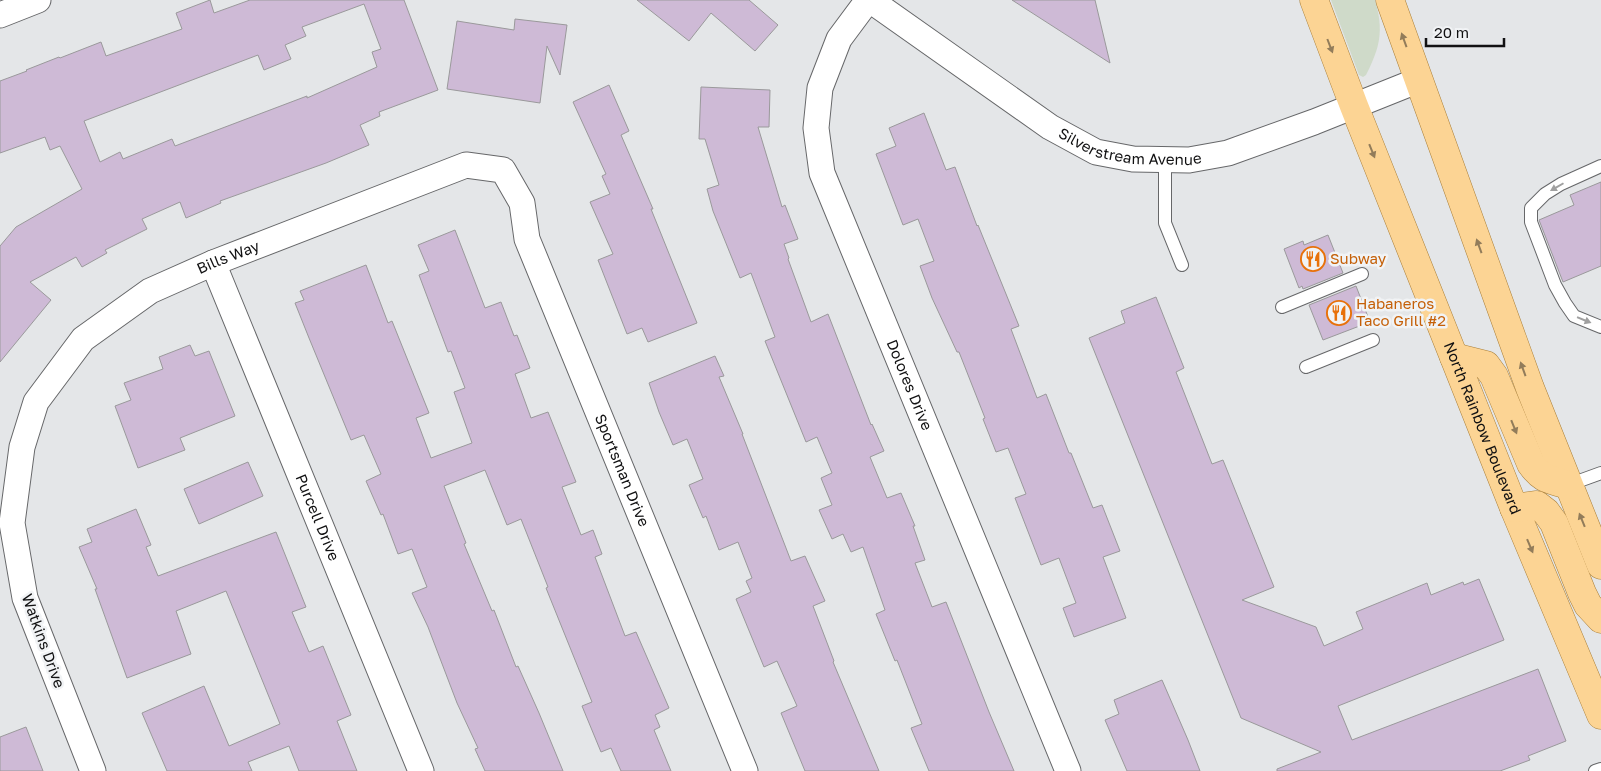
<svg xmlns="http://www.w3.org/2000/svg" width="1601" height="771" viewBox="0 0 1601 771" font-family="'Golos Text',sans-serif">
	<rect width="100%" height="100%" fill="#e4e6e8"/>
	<path fill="#cfdac9" d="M1331,0H1375C1384,31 1380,47 1366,75L1363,77L1359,75Z"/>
	<g fill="#cebad6" stroke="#9a999b" fill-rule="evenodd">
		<path d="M210,0L214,13L250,0H404L438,90L379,112L380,116L360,125L369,145L326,163L220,201L221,203L186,218L180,202L142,219L147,229L105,250L107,253L82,267L76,257L30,282L51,300L0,362V246L16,227L82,189L60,146L50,150L45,137L0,153V81L27,71L26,70L59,57L60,58L101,42L106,56L182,29L176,13ZM364,4L381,49L372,52L377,67L307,98V96L175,146L172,139L123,159L120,152L100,162L84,121L258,55L264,70L291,59L285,45L306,36L302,27Z"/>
		<path d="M637,0H749L778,25L755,51L711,13L689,41Z"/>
		<path d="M1012,0H1095L1110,63Z"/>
		<path d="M515,19L567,25L560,75L547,46L540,103L447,89L457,21L514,30Z"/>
		<path d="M609,85L629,131L621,135L653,209H651L697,323L648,342L642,328L627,334L598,260L613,254L590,202L610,194L602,176L606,174L573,102Z"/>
		<path d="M701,87L770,90L769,127H758L782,207L785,205L798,239L784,244L789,258L788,259L811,322L828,314L871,425L872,424L884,451L870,457L887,498L901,493L915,526H913L925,560L915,563L932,607L946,602L989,712L1014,771H929L911,728L922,724L897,660L895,661L876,614L885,610L863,547L851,552L843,534L832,539L819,510L832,505L821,478L832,473L817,437L806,442L765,341L775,337L751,273L740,278L713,211L707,189L719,185L705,139H699Z"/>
		<path d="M924,113L946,170L955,167L977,226L978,225L1019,326L1011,329L1037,398L1046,394L1069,453H1071L1093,508L1102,505L1120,551L1103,557L1126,618L1074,637L1063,608L1076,603L1059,558L1041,565L1015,498L1026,494L1008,448L996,452L983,419L985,418L959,352H957L932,298L920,266L934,261L918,219L903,225L876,154L896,146L889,128Z"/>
		<path d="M1601,182V266L1563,282L1539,220L1574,205L1570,195Z"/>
		<path d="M455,230L485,308L501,302L514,336L517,335L530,368L515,374L531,418L548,412L576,482L562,487L581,535L593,530L602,554L595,557L625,636L636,632L669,708L655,715L660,727L654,730L671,771H621L611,748L601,752L582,706L592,702L546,588L548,587L521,519L507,525L485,470L444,486L466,543L464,544L492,611L494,610L516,667L518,666L539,713L563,771H485L475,749L478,748L457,703L428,627L412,593L427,587L412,549L398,554L383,514L381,515L366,481L381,474L364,435L351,440L309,338L295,303L304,300L300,291L366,265L388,323L392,321L429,413L416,418L431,458L472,443L454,392L465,388L451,351L448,352L419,275L429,271L418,245Z"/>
		<path d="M1328,235L1343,273L1303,289L1302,286L1299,288L1284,249L1303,241L1304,245Z"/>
		<path d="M1356,286L1370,322L1323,340L1309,305Z"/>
		<path d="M1156,297L1184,368L1176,372L1212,464L1223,460L1274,587L1242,600L1316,627L1324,646L1363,629L1356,612L1427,583L1431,595L1463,582L1464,585L1479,579L1504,640L1338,706L1352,740L1538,669L1566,741L1528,756L1530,760L1500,771H1277V769L1321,752L1241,718L1089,338L1125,323L1121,311Z"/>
		<path d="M190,345L195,356L209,351L235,416L180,438L185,450L138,468L115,406L131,400L124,383L163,369L159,357Z"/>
		<path d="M715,356L724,376L719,377L743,434H742L791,561L805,556L825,601L813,606L834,661L833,662L879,771H805L781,713L797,706L777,661L764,667L736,599L751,592L746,581L752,578L738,542L719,550L706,516L703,518L689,485L703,479L687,439L673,445L659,412L649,383Z"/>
		<path d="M248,462L263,496L199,524L184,489Z"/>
		<path d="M136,509L151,545L146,547L158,576L276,532L306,607L292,612L309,652L323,646L351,715L337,721L357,771H299L289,746L248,762L252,771H167L142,713L204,686L229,746L280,724L226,591L176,611L191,654L127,678L95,589H97L79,547L92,542L87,529Z"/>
		<path d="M1162,680L1188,740L1200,771H1127L1105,720L1119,714L1114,700Z"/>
		<path d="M26,727L43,771H0V737Z"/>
	</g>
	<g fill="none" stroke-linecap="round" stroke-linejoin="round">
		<defs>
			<g id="lane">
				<path d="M1165,160V223L1182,265"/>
				<path d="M1601,166L1561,184L1545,194L1531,208V222L1555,285L1565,303L1574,316L1601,327"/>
				<path d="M1282,307L1362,274"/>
				<path d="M1306,367L1373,340"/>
				<path d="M1568,485L1601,473"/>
				<path d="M1595,771L1601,769"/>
			</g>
			<g id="street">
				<path id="s1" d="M868,0L839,39L820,88L816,128L822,173L1068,771"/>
				<path id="s2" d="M870,0L1050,127L1096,152L1133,159L1189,160L1228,153L1314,122L1419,80"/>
				<path d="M0,15L38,0"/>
				<path id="s3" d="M213,263L421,771"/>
				<path id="s4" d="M93,771L25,598L12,523L22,447L36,402L83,339L150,291L213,263L466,165L503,170L522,203L527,239L745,771"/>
			</g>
			<g id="primary">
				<path id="s5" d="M1314,0L1354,106L1514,508L1601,715"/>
				<path d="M1390,0L1530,388L1601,565"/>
				<path d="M1454,357L1486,365L1494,376L1531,464C1543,481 1550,479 1568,485"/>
				<path d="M1514,508L1537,505L1546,512L1554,523L1582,593L1588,605L1601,619"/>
			</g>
		</defs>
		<use href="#lane" stroke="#666769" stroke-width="14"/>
		<use href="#street" stroke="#666769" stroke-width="27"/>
		<use href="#primary" stroke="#a87e38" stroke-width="29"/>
		<use href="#lane" stroke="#fff" stroke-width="12"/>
		<use href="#street" stroke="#fff" stroke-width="25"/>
		<use href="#primary" stroke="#fcd494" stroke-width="28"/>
	</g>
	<defs><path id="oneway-solid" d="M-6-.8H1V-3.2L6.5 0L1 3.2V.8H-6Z" transform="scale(1.25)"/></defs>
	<g fill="#927c5a">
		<use href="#oneway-solid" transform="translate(1404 40) rotate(-110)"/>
		<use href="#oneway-solid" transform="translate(1330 46) rotate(69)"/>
		<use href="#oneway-solid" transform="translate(1372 151) rotate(68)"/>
		<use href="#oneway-solid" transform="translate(1479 246) rotate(-110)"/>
		<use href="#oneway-solid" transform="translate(1523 369) rotate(-110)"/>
		<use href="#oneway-solid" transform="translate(1514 427) rotate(68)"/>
		<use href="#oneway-solid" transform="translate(1582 520) rotate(-112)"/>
		<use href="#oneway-solid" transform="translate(1530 546) rotate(67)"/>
	</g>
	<g fill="#a0a0a0">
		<use href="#oneway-solid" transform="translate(1557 187) rotate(150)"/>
		<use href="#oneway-solid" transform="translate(1584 320) rotate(22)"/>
	</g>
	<defs>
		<symbol id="restaurant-ring" viewBox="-11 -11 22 22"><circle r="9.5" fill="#f1f3f5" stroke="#e8710a" stroke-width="1.5"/><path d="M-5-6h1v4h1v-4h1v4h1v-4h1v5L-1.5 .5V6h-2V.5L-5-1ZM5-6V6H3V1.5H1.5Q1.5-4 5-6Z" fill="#e8710a"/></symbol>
	</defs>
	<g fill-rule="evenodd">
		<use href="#restaurant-ring" x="1299" y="245" width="28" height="28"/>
		<use href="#restaurant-ring" x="1325" y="299" width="28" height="28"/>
	</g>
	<g text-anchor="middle" stroke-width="5" stroke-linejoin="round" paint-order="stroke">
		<g font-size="15" fill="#111112" stroke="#f1f3f5">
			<text dy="5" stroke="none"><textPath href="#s2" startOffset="305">Silverstream Avenue</textPath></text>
			<text dy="5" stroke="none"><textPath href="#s4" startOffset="632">Bills Way</textPath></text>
			<text dy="5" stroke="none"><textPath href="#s1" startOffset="416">Dolores Drive</textPath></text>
			<text dy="5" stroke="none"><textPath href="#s5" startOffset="460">North Rainbow Boulevard</textPath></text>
			<text dy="5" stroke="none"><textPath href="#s4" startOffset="1249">Sportsman Drive</textPath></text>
			<text dy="5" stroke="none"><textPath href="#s3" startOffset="275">Purcell Drive</textPath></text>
			<text transform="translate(43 641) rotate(70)" y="5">Watkins Drive</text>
		</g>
		<g font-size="15" fill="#c56008" stroke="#f1f3f5" text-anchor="start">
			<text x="1330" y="264">Subway</text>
			<text x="1356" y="309">Habaneros<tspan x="1356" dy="17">Taco Grill #2</tspan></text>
		</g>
	</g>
	<path d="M1426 38v8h78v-8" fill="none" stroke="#111112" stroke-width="2.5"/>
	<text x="1434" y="38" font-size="15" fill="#111112" stroke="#f1f3f5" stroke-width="4" paint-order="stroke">20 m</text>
</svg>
